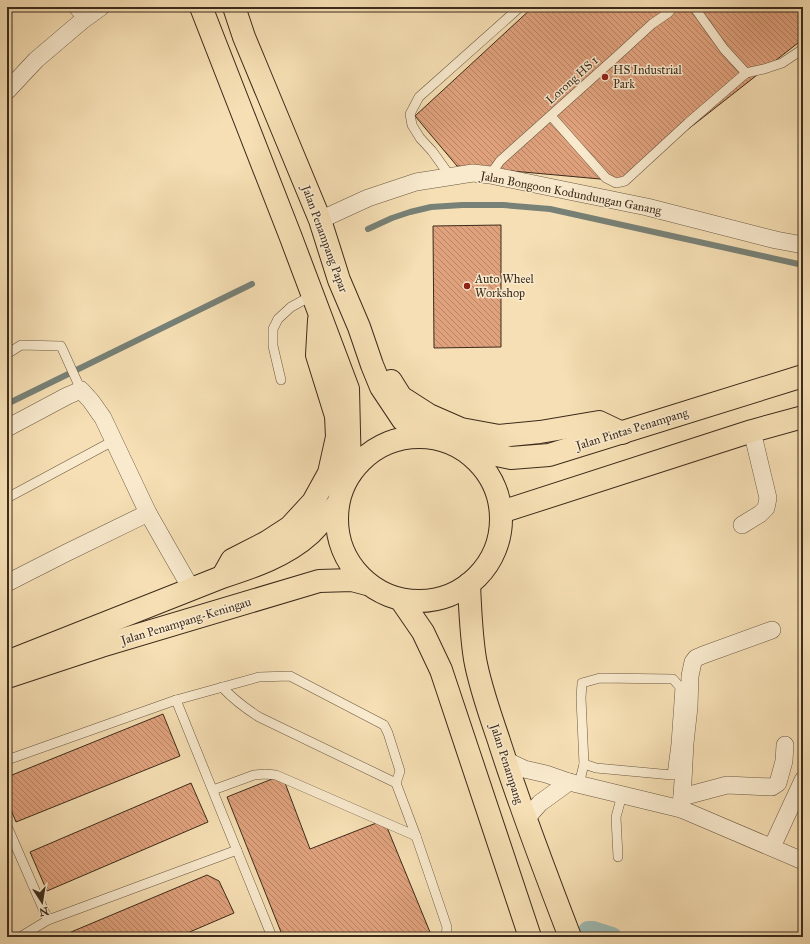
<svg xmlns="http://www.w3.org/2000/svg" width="810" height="944" viewBox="0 0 810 944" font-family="'IM FELL Great Primer',serif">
	<defs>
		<pattern id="water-waves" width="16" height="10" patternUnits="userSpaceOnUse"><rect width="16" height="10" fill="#9ebbb5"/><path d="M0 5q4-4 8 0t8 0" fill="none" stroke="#829892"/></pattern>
		<pattern id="building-back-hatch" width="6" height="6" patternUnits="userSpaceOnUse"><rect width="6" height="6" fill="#e0a27d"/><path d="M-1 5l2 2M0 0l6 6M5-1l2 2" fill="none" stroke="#b78466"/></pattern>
	</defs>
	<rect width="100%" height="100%" fill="#f6dfb4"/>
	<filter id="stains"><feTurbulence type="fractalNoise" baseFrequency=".005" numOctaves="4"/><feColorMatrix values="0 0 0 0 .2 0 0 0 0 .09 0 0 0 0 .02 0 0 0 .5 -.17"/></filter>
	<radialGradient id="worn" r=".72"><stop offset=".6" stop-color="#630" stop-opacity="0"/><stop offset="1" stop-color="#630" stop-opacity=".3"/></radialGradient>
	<path fill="url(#water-waves)" stroke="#778177" d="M591,925L610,930L626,937H595Z"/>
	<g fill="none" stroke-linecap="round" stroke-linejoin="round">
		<g stroke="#778177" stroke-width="6">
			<path d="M368,229L392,218L410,212L431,207L462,205H503L550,209L803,265"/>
			<path d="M7,404L252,284"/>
		</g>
		<path stroke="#9ebbb5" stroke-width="20" d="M588,931H593L612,937"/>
	</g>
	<g fill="url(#building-back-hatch)" stroke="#3c2b1b">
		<path d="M533,7H801L803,10V39L622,181L457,166L415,116Z"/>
		<path d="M501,225V347L434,348L433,226Z"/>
		<path d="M163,714L180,756L16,822L7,800V777Z"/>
		<path d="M282,775L310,849L384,820L432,937H283L227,797Z"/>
		<path d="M191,783L208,822L47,891L30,852Z"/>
		<path d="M207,875L219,881L234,913L178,937H73L71,932Z"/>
	</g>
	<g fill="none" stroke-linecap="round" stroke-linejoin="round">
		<defs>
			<g id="lane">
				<path d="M72,7L83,20"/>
				<path d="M694,7L724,49L746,73"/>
				<path d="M746,73L764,69L782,63L803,49"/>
				<path d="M551,116L606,178L616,183L625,181L688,123L746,73"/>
				<path d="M490,175L500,161L616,57L652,24L668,13L673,7"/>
				<path d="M450,176L432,151L420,138L412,125L410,114L419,97L520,7"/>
				<path d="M7,354L21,345L61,346L81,390"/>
				<path d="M281,380L273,346V329L278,319L291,307L313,295"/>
				<path d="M7,498L113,441"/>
				<path d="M600,678L673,679L680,687L676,744L672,775L596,768L584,764L581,698L582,683Z"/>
				<path d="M222,687C233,699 245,708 259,717L396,783"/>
				<path d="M176,700L272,937"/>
				<path d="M7,760L176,700L259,677L290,676L384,725L388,733L400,771L396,783L416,836L447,927L446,937"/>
				<path d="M579,784L584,764"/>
				<path d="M213,790L254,775L265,774L276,775L416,836"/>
				<path d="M7,826L48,920"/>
				<path d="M618,857L616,817L622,795"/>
				<path d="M20,937L48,920L237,850"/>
			</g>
			<g id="street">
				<path d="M7,91L36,60L83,20L101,7"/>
				<path d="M320,220L368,198L416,182L473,173L490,175L647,207L776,240L803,245"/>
				<path d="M7,428L67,396L81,390L91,401L103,418L148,513L169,550L192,590"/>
				<path d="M742,525L760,514L766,508L768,498L752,431"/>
				<path d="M7,583L66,553L148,513"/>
				<path d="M505,760L524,769L546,774L569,782L681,809L803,861"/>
				<path d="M682,797L727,785L772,787L778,783L784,761L785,745"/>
				<path d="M681,809L683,781L685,743L689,707L690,676L693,662L696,658L703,655L772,630"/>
				<path d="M525,820L540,803L569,782"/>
				<path d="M772,847L803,780"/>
			</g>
			<g id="primary">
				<path d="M201,7L290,235L348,389L350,474"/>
				<path d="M234,7L244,37L320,220L339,280L359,327L372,365L381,387L403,420L436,436"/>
				<path d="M391,381L401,397L429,415L461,429L499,436L540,432L599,422L622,433"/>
				<circle cx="419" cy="519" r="82"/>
				<path d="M463,448L511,458L549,455L803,376"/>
				<path d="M501,512L752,431L803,417"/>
				<path d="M223,576L232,560L267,542L290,527L313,502L329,473L337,437L336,416L317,355L319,320"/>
				<path d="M469,584C470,609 471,634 475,659C480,687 490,714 499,741C520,807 545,872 570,937"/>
				<path d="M401,600L423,632L441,670L530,937"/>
				<path d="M7,662L222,577C253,567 286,556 310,534C320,524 328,514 338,504"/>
				<path d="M7,677L101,646L319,581L352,580L367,584"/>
			</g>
		</defs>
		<use href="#lane" stroke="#6a5841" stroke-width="10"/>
		<use href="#street" stroke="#6a5841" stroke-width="18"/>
		<use href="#primary" stroke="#3c2b1b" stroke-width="24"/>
		<use href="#lane" stroke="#f9eace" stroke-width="9"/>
		<use href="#street" stroke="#f9eace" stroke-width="17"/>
		<use href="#primary" stroke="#f6dfb4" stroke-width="22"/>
	</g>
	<g fill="#8f2418" stroke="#f9eace" stroke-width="1.5">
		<circle cx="605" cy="77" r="4"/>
		<circle cx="467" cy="286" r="4"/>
	</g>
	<g text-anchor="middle" stroke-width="3" stroke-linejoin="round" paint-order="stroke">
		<g font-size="12" fill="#3c2b1b" stroke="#f9eace" text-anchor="start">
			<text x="613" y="74">HS Industrial<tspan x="613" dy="14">Park</tspan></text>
			<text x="475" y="283">Auto Wheel<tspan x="475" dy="14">Workshop</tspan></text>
		</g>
		<g font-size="12" fill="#3c2b1b" stroke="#f9eace">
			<text transform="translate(572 80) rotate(-42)" y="4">Lorong HS 1</text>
			<text transform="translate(571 193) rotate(11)" y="4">Jalan Bongoon Kodundungan Ganang</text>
			<text transform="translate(325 239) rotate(70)" y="4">Jalan Penampang Papar</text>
			<text transform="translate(632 429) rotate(-17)" y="4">Jalan Pintas Penampang</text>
			<text transform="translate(186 621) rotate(-17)" y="4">Jalan Penampang-Keningau</text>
			<text transform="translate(507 764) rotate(72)" y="4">Jalan Penampang</text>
		</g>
	</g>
	<rect width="810" height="944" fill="none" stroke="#f6dfb4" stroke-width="24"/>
	<rect x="8" y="8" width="794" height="928" fill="none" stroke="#3c2b1b" stroke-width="2"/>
	<rect x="12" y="12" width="786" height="920" fill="none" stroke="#3c2b1b"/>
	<g transform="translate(42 902) rotate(168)" stroke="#f9eace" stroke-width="3" paint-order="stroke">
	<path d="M0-3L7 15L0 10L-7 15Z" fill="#3c2b1b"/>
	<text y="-6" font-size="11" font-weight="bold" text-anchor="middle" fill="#3c2b1b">N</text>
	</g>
	<rect width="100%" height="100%" filter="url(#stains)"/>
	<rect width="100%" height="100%" fill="url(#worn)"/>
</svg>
